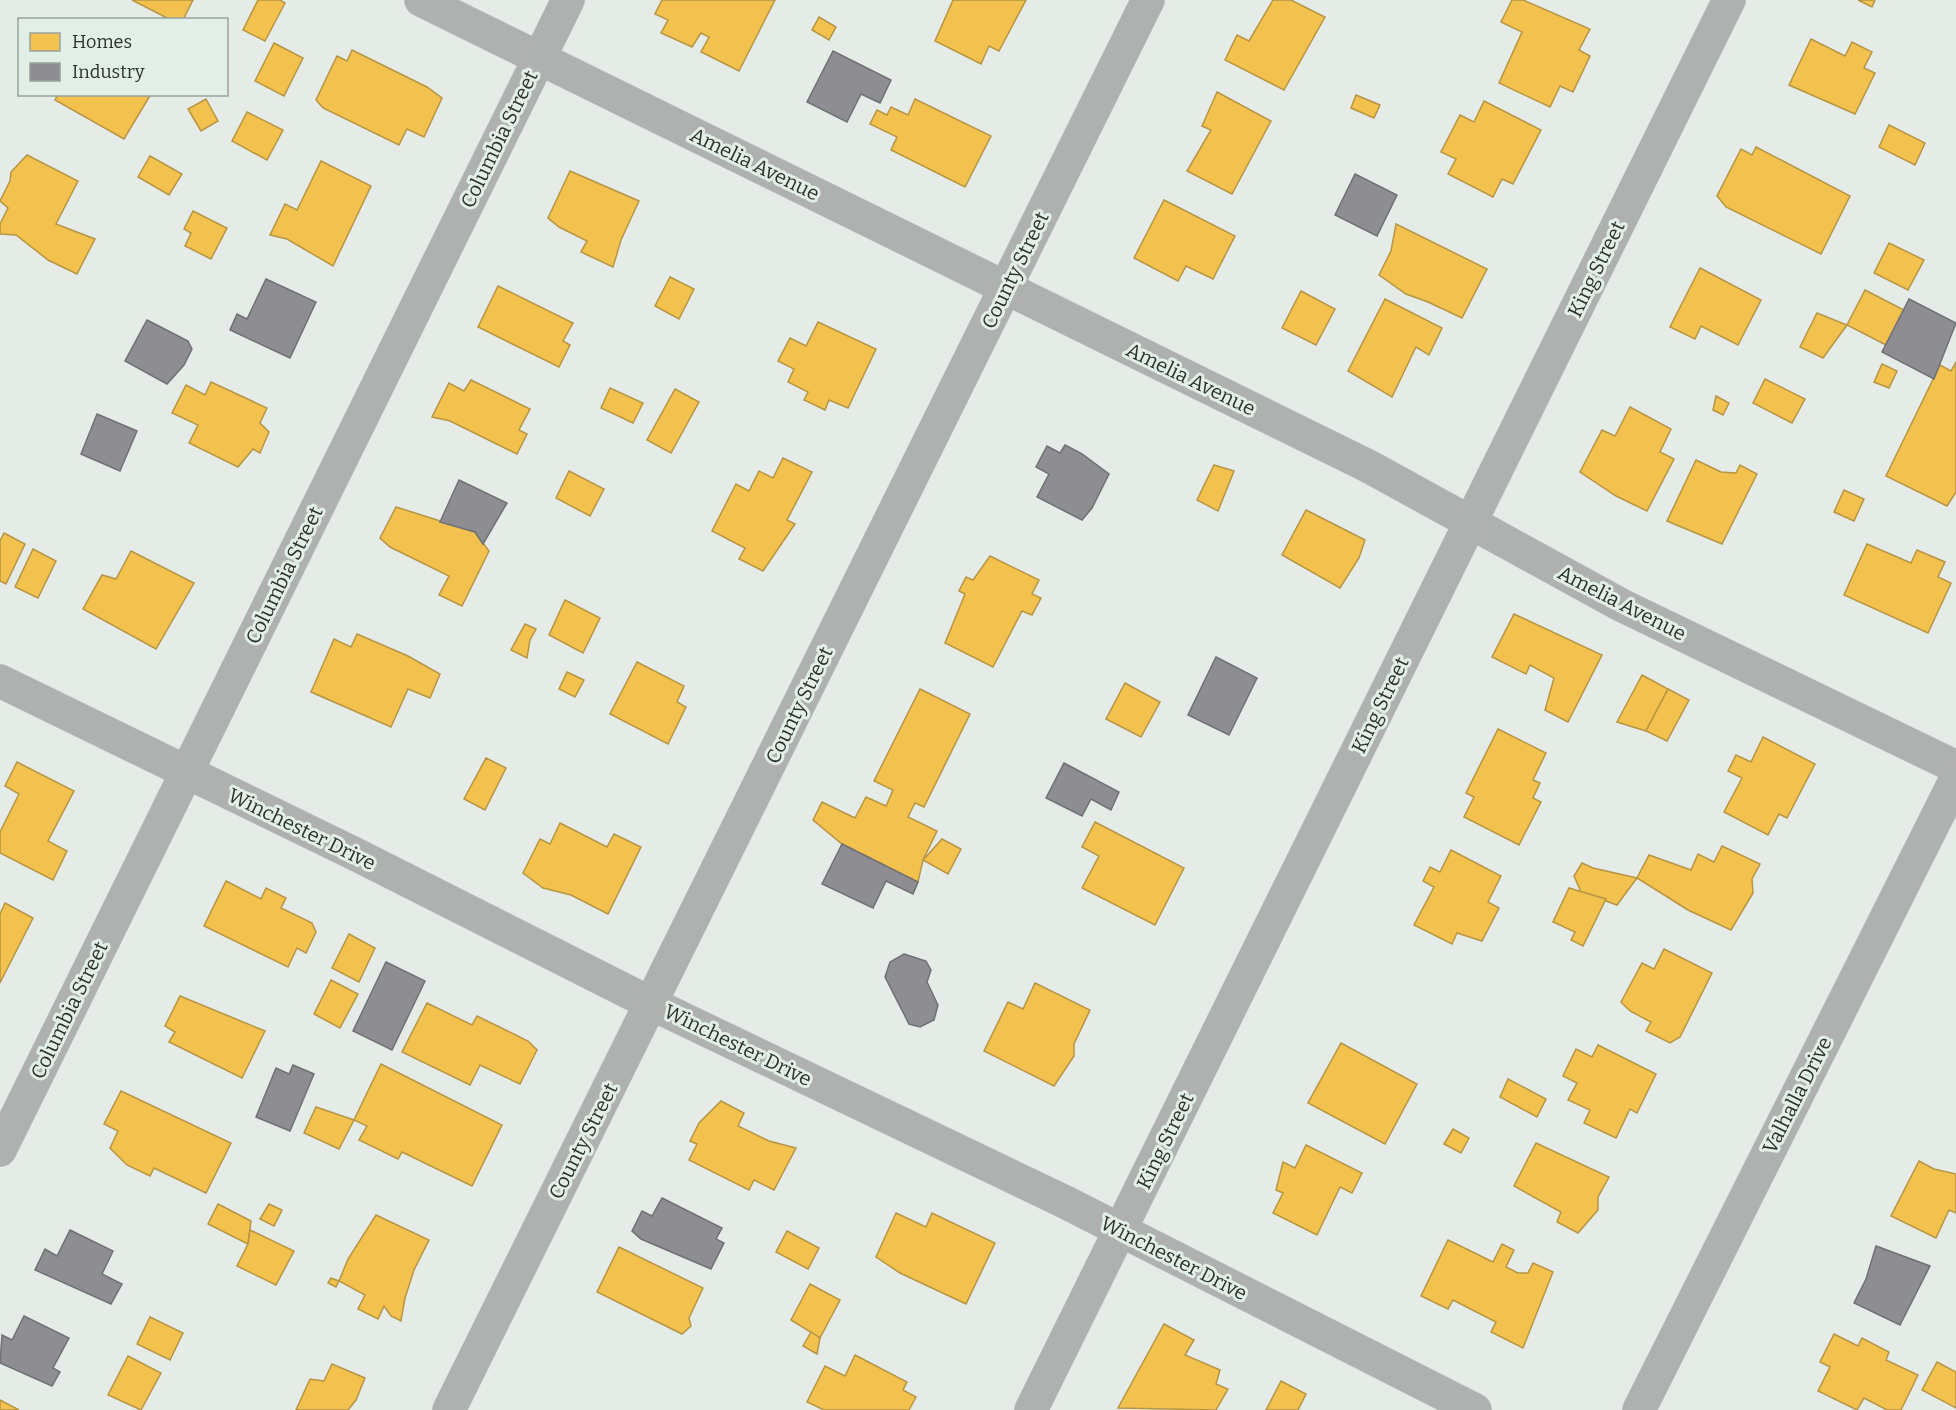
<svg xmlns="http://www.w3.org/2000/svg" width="1956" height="1410" viewBox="0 0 1956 1410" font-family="Bitter,serif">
	<rect width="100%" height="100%" fill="#e5ece8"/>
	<g fill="#f2c14e" stroke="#b69544" stroke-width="1.5">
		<path d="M132,0H193L183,20H171Z"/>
		<path d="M258,0H280L285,3L265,41L243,30Z"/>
		<path d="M662,0H775L739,71L701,52L709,37L701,33L692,47L661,33L668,20L655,14Z"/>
		<path d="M953,0H1026L999,51L989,46L981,64L935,41Z"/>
		<path d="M1273,0H1291L1325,17L1284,90L1225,60L1237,35L1249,41Z"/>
		<path d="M1512,0H1523L1590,29L1579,50L1590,56L1573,92L1560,86L1550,107L1499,83L1522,32L1501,22Z"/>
		<path d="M1858,0H1875L1872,7Z"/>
		<path d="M819,17L836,27L829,40L812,30Z"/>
		<path d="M1811,39L1845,56L1852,42L1872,52L1864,68L1875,73L1855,114L1789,85Z"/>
		<path d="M274,43L303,58L284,96L255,81Z"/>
		<path d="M352,50L427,87L442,98L424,137L407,129L399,145L323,108L316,100L337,56L347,61Z"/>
		<path d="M1217,92L1271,121L1232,194L1187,171L1211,130L1202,126Z"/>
		<path d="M58,94H151L124,139L55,100Z"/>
		<path d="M1356,95L1380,105L1374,118L1351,108Z"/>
		<path d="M206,99L218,121L201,131L188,109Z"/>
		<path d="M915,99L991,136L965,187L891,150L897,137L870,124L877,110L887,115L891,107L908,115Z"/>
		<path d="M1484,101L1541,130L1513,184L1502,179L1493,197L1448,174L1456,159L1441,152L1460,115L1474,122Z"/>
		<path d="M247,112L283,130L267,160L232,141Z"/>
		<path d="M1889,125L1925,143L1915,165L1879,147Z"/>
		<path d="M1756,147L1850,196L1821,254L1726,207L1717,196L1741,149L1752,155Z"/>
		<path d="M27,155L78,181L56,224L95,239L77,274L48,260L16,235L0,234V224L8,208L0,201L10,181L11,172Z"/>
		<path d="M150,156L182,174L169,195L138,177Z"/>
		<path d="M321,161L371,186L333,266L287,239L270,235L285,204L297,210Z"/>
		<path d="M570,171L639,201L621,240L613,267L581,252L587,241L559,227L548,218Z"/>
		<path d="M1164,200L1235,236L1213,279L1186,266L1178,281L1134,258Z"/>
		<path d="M193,211L227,228L211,259L185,246L191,233L184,229Z"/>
		<path d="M1396,224L1487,269L1462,318L1428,302L1406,294L1379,275L1391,251Z"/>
		<path d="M1889,243L1924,260L1908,290L1874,273Z"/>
		<path d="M1700,268L1761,300L1738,345L1701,326L1695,339L1670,327Z"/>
		<path d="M670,277L694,289L679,319L655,306Z"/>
		<path d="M498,286L573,323L563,341L570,345L559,367L478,327Z"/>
		<path d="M1865,290L1904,310L1886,345L1847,325Z"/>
		<path d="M1301,291L1335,309L1316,345L1282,328Z"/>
		<path d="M1385,299L1442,328L1429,355L1416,347L1392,397L1348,371Z"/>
		<path d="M1817,313L1847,325L1823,358L1800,347Z"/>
		<path d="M818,322L876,349L848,408L829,400L825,410L804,400L808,392L788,382L794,369L778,361L790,338L806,346Z"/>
		<path d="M1956,362V492L1947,506L1886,476L1940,365L1951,371Z"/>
		<path d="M1882,364L1897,371L1889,388L1874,382Z"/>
		<path d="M1765,379L1805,399L1792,423L1753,403Z"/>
		<path d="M471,380L530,409L519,430L527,434L517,454L450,421L432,417L449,383L464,391Z"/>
		<path d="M211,382L267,408L260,423L269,432L260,453L253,449L238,467L189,443L198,425L172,413L186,385L205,395Z"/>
		<path d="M610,388L643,403L633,423L601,408Z"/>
		<path d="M675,389L699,402L671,453L647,440Z"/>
		<path d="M1716,396L1729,403L1723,415L1713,410Z"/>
		<path d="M1630,407L1671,429L1660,452L1674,459L1647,511L1616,496L1580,472L1602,430L1615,436Z"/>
		<path d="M783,458L812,472L787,520L795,524L763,571L739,559L745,548L712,531L736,484L749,491L759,471L773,478Z"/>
		<path d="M1696,460L1721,472L1736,473L1740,465L1757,474L1722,544L1667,521Z"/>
		<path d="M1214,465L1234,471L1218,511L1197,500Z"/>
		<path d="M569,471L604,489L590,516L556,498Z"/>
		<path d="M1844,490L1864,499L1854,521L1834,512Z"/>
		<path d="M396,507L475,532L489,551L462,606L439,595L449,576L390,547L380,538Z"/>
		<path d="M1306,510L1365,540L1359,558L1340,588L1282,555Z"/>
		<path d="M4,533L25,544L6,584L0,581V541Z"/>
		<path d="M1867,544L1911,563L1917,550L1945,562L1938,577L1951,583L1928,633L1844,595Z"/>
		<path d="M33,549L56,561L38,598L15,587Z"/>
		<path d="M131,551L194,583L156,649L83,609L102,575L116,579Z"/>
		<path d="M990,556L1039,580L1032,594L1041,598L1032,615L1022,611L993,667L945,643L965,594L959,591L966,577L973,580Z"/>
		<path d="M565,600L600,618L583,653L549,635Z"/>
		<path d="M1514,614L1602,655L1568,722L1545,710L1554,678L1530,665L1526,674L1492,657Z"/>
		<path d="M525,624L536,629L530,640L527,658L511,650Z"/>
		<path d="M357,634L408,656L440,674L430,698L408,689L391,727L311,692L334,639L351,647Z"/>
		<path d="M637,662L684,686L677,702L686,707L668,744L610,714Z"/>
		<path d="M567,672L584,680L575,697L559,689Z"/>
		<path d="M1642,675L1668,689L1646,731L1617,722Z"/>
		<path d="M1125,683L1160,702L1141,737L1106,719Z"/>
		<path d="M920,689L970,714L924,807L915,803L908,817L937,831L923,860L918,882L842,844L813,820L822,802L855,818L866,797L886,806L893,790L874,781Z"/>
		<path d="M1668,689L1689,700L1667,741L1646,731Z"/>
		<path d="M1498,729L1546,753L1533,780L1540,783L1533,798L1541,802L1519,845L1464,817L1474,797L1466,793Z"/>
		<path d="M1763,737L1815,764L1787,818L1779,814L1768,835L1724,812L1742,778L1728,771L1736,755L1751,762Z"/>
		<path d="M486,758L506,768L485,810L464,799Z"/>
		<path d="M17,762L74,791L48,841L67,851L53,880L0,853V832L19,794L5,786Z"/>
		<path d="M1095,822L1184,868L1155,925L1082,888L1099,856L1082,847Z"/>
		<path d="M560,823L607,847L614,834L641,847L608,914L571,895L543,888L523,873L540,839L550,844Z"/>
		<path d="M942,839L961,849L948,874L923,860Z"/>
		<path d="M1722,846L1760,864L1752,879L1753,893L1731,930L1688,910L1637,878L1649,855L1691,870L1698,854L1714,862Z"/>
		<path d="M1451,850L1501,876L1488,902L1499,908L1482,941L1457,933L1452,944L1414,925L1434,887L1423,881L1430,867L1440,872Z"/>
		<path d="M1582,863L1593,868L1637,878L1617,905L1581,892L1574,876Z"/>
		<path d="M226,881L261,899L266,888L286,898L281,908L312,923L316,932L306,953L297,948L288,967L204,926Z"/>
		<path d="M1569,888L1606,899L1583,946L1571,940L1575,932L1553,922Z"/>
		<path d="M5,903L33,918L0,983V914Z"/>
		<path d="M349,934L375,948L359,982L332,968Z"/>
		<path d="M1664,949L1712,973L1680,1037L1670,1043L1646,1031L1651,1022L1630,1011L1621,1002L1642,963L1654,969Z"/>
		<path d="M331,980L358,994L340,1028L314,1014Z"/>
		<path d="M1035,983L1090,1010L1074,1044V1056L1054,1086L984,1051L1008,1002L1023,1009Z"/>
		<path d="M180,996L265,1031L242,1078L169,1042L175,1032L165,1026Z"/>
		<path d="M427,1003L472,1025L477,1016L528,1041L537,1050L520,1084L480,1065L470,1085L402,1052Z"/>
		<path d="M1341,1043L1417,1084L1385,1144L1308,1103Z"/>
		<path d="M1598,1045L1656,1074L1637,1113L1630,1109L1616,1138L1584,1123L1590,1110L1568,1100L1577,1083L1563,1076L1576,1049L1592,1057Z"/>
		<path d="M381,1064L502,1125L472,1186L402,1152L398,1159L359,1140L367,1126L354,1120Z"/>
		<path d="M1508,1079L1546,1099L1537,1117L1500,1097Z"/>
		<path d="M121,1091L231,1143L206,1193L154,1168L150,1176L127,1165L110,1148L118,1131L104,1124Z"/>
		<path d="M721,1101L744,1113L738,1126L769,1141L796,1148L774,1190L754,1180L749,1190L689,1160L697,1144L690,1141L699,1123Z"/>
		<path d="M316,1107L354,1120L339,1149L304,1133Z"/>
		<path d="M1453,1129L1469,1138L1461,1153L1444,1144Z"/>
		<path d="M1536,1143L1609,1177L1598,1197V1210L1578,1233L1557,1222L1561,1212L1514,1186Z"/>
		<path d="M1306,1145L1362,1173L1352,1193L1340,1187L1317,1235L1273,1213L1283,1193L1276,1190L1283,1162L1295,1168Z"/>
		<path d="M1919,1161L1934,1169L1956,1174V1213L1949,1210L1936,1238L1891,1216Z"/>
		<path d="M218,1204L251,1221L248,1244L208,1224Z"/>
		<path d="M269,1204L282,1210L274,1226L260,1219Z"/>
		<path d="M896,1213L926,1227L932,1213L995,1243L966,1304L900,1273L876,1257Z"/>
		<path d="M376,1215L429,1240L414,1270L405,1298L401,1321L391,1316L384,1306L378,1319L358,1309L365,1295L339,1281L348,1259Z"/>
		<path d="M250,1230L294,1251L276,1285L237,1266L248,1244Z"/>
		<path d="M787,1231L819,1248L808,1269L776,1252Z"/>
		<path d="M1448,1240L1493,1262L1502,1244L1514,1250L1506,1267L1518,1273H1528L1533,1263L1553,1272L1523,1348L1491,1332L1496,1322L1453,1300L1448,1309L1421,1296Z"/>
		<path d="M619,1247L703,1288L689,1318L691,1326L682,1334L597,1292Z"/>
		<path d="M331,1278L339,1281L336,1287L328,1283Z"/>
		<path d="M810,1284L840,1300L820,1338L791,1320Z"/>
		<path d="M150,1317L183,1333L170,1360L137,1344Z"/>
		<path d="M1164,1324L1194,1340L1185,1355L1220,1370L1216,1384L1228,1389L1216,1410L1118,1408Z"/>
		<path d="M811,1332L820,1338L817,1354L803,1346Z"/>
		<path d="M1834,1334L1858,1346L1862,1338L1889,1352L1886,1360L1918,1375L1901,1410H1887L1864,1398L1857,1410L1818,1391L1830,1367L1820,1362Z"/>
		<path d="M855,1355L907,1382L903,1390L916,1397L909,1410H824L807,1402L825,1366L845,1376Z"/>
		<path d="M128,1356L161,1373L141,1410L108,1395Z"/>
		<path d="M1937,1362L1956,1372V1408L1922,1390Z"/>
		<path d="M332,1364L365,1378L356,1400L348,1410H296L310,1379L324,1381Z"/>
		<path d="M1281,1381L1306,1394L1298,1410H1266Z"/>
		<path d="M0,1400L19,1410H0Z"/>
	</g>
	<g fill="#8d8d92" stroke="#707174" stroke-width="1.5">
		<path d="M833,51L891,80L880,103L861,94L847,122L807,102Z"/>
		<path d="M1355,174L1397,195L1377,236L1335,215Z"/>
		<path d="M266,279L316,302L290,358L230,330L237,314L247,319Z"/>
		<path d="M1909,299L1956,323L1934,379L1882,352Z"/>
		<path d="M147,320L188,341L192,349L184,365L167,384L125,361Z"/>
		<path d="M97,414L137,431L120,471L81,454Z"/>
		<path d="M1065,445L1082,454L1109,474L1092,508L1082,520L1037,497L1049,474L1036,467L1047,446L1060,453Z"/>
		<path d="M459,480L507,503L483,544L475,532L440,522Z"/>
		<path d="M1216,657L1257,678L1229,735L1188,715Z"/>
		<path d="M1064,763L1119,792L1111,810L1091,799L1082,816L1046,798Z"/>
		<path d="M842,844L918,882L913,894L886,881L873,908L822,884Z"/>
		<path d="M904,954L926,961L931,970L927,982L938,1005L934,1020L920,1027L909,1024L885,977L890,962Z"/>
		<path d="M386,962L425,981L392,1050L353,1031Z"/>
		<path d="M293,1065L314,1074L290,1131L256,1117L276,1068L289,1074Z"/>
		<path d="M662,1198L722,1228L716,1239L724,1243L711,1269L641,1239L632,1231L642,1211L652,1216Z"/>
		<path d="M70,1230L113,1251L102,1274L122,1284L111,1304L35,1270L45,1249L57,1256Z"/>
		<path d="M1876,1246L1930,1266L1900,1325L1854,1303L1866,1279Z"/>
		<path d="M24,1316L69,1338L53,1368L60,1372L52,1386L0,1363L2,1335L12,1340Z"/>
	</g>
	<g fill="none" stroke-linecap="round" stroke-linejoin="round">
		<defs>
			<g id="minor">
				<path d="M421,0L1368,466L1621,605L1956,767"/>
				<path d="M0,681L355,854L652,1004L1065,1202L1475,1410"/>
				<path d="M0,1150L568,0"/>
				<path d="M449,1410L1148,0"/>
				<path d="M1639,1410L1956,779"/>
			</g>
			<path id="tertiary" d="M1031,1410L1729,0"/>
		</defs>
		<use href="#minor" stroke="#c4c9c6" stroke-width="34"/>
		<use href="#tertiary" stroke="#c4c9c6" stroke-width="34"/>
		<use href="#minor" stroke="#afb0b0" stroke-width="33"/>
		<use href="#tertiary" stroke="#afb0b0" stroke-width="33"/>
	</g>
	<g text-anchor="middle" stroke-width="6" stroke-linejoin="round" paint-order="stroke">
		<g font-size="20" fill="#2b2f2d" stroke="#e2efe7">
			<text transform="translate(499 139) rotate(-64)" y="7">Columbia Street</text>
			<text transform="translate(755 164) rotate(26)" y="7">Amelia Avenue</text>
			<text transform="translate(1596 269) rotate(-64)" y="7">King Street</text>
			<text transform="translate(1015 270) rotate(-64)" y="7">County Street</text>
			<text transform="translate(1191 379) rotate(26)" y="7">Amelia Avenue</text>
			<text transform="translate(284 575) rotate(-64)" y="7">Columbia Street</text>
			<text transform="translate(1622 603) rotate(27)" y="7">Amelia Avenue</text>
			<text transform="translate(799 705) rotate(-64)" y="7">County Street</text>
			<text transform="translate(1380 705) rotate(-64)" y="7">King Street</text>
			<text transform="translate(302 829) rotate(26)" y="7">Winchester Drive</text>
			<text transform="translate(69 1010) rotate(-64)" y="7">Columbia Street</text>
			<text transform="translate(738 1045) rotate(26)" y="7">Winchester Drive</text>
			<text transform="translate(1797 1095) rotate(-63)" y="7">Valhalla Drive</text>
			<text transform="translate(583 1141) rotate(-63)" y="7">County Street</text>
			<text transform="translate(1165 1141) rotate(-64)" y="7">King Street</text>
			<text transform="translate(1174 1258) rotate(27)" y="7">Winchester Drive</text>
		</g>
	</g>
	<rect x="18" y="18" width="210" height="78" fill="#e2efe7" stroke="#99a29d" stroke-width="1.5"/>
	<rect x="30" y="33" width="30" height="18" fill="#f2c14e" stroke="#99a29d" stroke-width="1.5"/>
	<text x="72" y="48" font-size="18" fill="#2b2f2d">Homes</text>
	<rect x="30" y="63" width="30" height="18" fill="#8d8d92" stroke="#99a29d" stroke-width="1.5"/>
	<text x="72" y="78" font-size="18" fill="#2b2f2d">Industry</text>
</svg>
